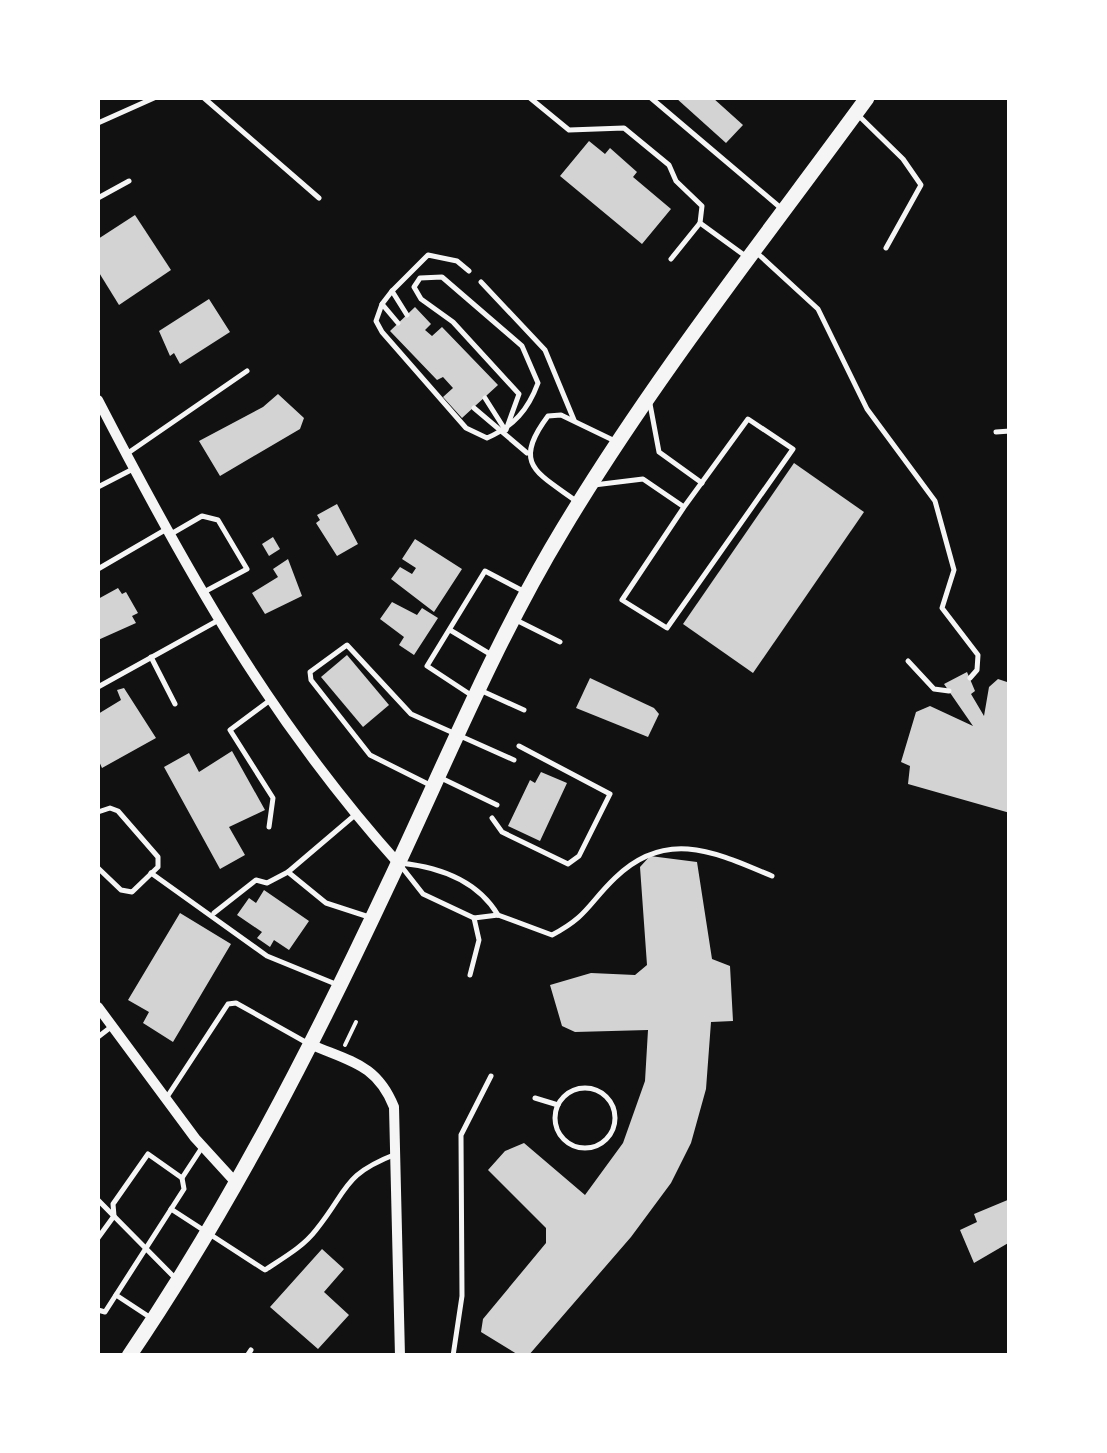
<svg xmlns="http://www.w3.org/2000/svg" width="1107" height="1453" viewBox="0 0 1107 1453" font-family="'Public Sans',sans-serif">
	<rect width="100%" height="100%" fill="#111"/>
	<g fill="#d3d3d3">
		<path d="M676,98H713L743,125L726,143Z"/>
		<path d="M589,141L605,154L610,148L637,172L633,177L671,209L642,244L560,176Z"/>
		<path d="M135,215L171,270L119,305L98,271V239Z"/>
		<path d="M209,299L230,332L180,364L174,353L170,356L159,331Z"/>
		<path d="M415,307L431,324L425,330L432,336L442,327L498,385L462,418L443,397L453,388L443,377L437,380L390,331Z"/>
		<path d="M278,394L304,418L300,429L220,476L199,441L263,407Z"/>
		<path d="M794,463L864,512L753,673L683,624Z"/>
		<path d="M337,504L358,544L337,556L316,523L320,520L317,515Z"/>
		<path d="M273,537L280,549L269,556L262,544Z"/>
		<path d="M415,539L462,569L434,612L391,579L400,567L412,574L416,568L402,559Z"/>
		<path d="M288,559L302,596L265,614L252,593L278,577L273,569Z"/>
		<path d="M118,588L122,594L126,592L138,613L132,616L136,623L98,640V599Z"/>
		<path d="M392,602L417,615L422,608L438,618L414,655L399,645L404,637L380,619Z"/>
		<path d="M347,655L389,705L363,727L321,677Z"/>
		<path d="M967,672L975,691L971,694L984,716L989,687L998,679L1010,683V813L908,784L910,766L901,762L916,712L930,706L973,726L944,684Z"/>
		<path d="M590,678L654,708L659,714L648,737L576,708Z"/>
		<path d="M124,688L156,738L102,768L98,759V714L121,700L117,690Z"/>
		<path d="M232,751L265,810L229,827L245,855L220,869L164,767L189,753L199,772Z"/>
		<path d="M541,772L567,783L540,841L508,826L530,780L535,783Z"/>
		<path d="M650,856L697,862L712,959L730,966L733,1021L711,1022L706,1089L691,1143L671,1183L631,1237L528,1356H520L481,1332L483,1319L546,1243V1228L488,1170L505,1151L524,1143L585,1195L623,1143L645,1081L648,1030L575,1032L562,1026L550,985L591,973L635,975L647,965L640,867Z"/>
		<path d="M264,890L309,921L289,950L274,940L270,947L257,938L262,932L237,915L249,898L256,903Z"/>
		<path d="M180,913L231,944L173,1042L143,1023L149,1012L128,1000Z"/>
		<path d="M1010,1199V1242L974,1263L960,1230L977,1222L974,1214Z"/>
		<path d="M322,1249L344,1269L324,1292L349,1315L318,1349L270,1307Z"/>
	</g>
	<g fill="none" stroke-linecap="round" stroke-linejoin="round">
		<path stroke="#f5f5f5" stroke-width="4" d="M345,1045L356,1022"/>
		<g stroke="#f5f5f5" stroke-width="5">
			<path d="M204,98L319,198"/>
			<path d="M530,98L569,130L624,128L669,165L676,181L702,206L700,223L744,255"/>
			<path d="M651,98L782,209"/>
			<path d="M858,115L903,159L921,185L886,248"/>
			<path d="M98,123L154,98"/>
			<path d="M98,198L129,181"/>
			<path d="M756,252L818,309L867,409L935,501L954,570L942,608L978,655L977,670L970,678"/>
			<path d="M671,259L700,223"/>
			<path d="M481,282L545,350L574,420"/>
			<path d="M392,291L382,304L398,323"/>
			<path d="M382,304L376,321L382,332L466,428L487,438C514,426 528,410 538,383L522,346L442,277L420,278L414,287L421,299L453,322L519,394L506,430"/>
			<path d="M407,315L392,291L428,255L457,261L469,271"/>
			<path d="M485,398L504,428"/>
			<path d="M650,404L659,452L702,483"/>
			<path d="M474,408L527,453"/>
			<path d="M996,432L1010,431"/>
			<path d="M128,453L247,371"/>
			<path d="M594,485L643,479L684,507L622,600L667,628L793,449L748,419L684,507"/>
			<path d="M98,487L133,469"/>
			<path d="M576,501C536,472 512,464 548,416L561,415L617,442"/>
			<path d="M171,534L202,516L218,520L247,569L204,592"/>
			<path d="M98,569L165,530"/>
			<path d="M514,619L560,642"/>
			<path d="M450,630L490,654"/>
			<path d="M151,657L175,704"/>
			<path d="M908,661L934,689L949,691"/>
			<path d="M98,687L217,621"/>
			<path d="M482,691L524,710"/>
			<path d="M471,695L427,666L485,571L525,592"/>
			<path d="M269,701L230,730L273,798L269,827"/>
			<path d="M441,778L497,805"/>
			<path d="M432,786L370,755L311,680L310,672L347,645L411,714L514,760"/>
			<path d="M98,812L110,808L118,811L158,857V867L132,892L121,890L98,868"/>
			<path d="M492,818L502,832L568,864L579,856L610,794L519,746"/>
			<path d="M400,863C440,867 477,880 498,915"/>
			<path d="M401,866L423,894L474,918L498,915L552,935C588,916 588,904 615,878C666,828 715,852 772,876"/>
			<path d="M288,872L326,903L369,917"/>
			<path d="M151,873L267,956L338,985"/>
			<path d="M214,913L256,880L267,883L288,872L355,815"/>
			<path d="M470,975L479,940L474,918"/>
			<path d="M98,1037L111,1027"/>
			<circle cx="585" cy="1118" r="30"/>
			<path d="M167,1097L228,1004L236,1003L309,1044"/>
			<path d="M535,1098L558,1105"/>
			<path d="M98,1200L176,1279"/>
			<path d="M171,1209L265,1270C283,1258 303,1247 316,1230C349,1189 342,1175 396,1154"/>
			<path d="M98,1238L114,1216L113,1204L148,1154L182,1178L201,1149"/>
			<path d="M116,1295L151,1318"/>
			<path d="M98,1310L105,1312L184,1189L182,1178"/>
			<path d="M247,1356L251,1350"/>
			<path d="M453,1356L462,1296L461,1135L491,1076"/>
		</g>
		<g stroke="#f5f5f5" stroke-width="10">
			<path d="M98,400C186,570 269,719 398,863"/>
			<path d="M98,1007L195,1138L237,1184"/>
			<path d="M312,1045C352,1062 377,1065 394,1107L400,1356"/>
		</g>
		<path stroke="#f5f5f5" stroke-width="15" d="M129,1356C230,1207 311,1049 387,887C444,767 494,643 563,529C653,379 764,239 867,98"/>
	</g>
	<rect width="1107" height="1453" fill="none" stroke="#ffffff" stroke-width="200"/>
</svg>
